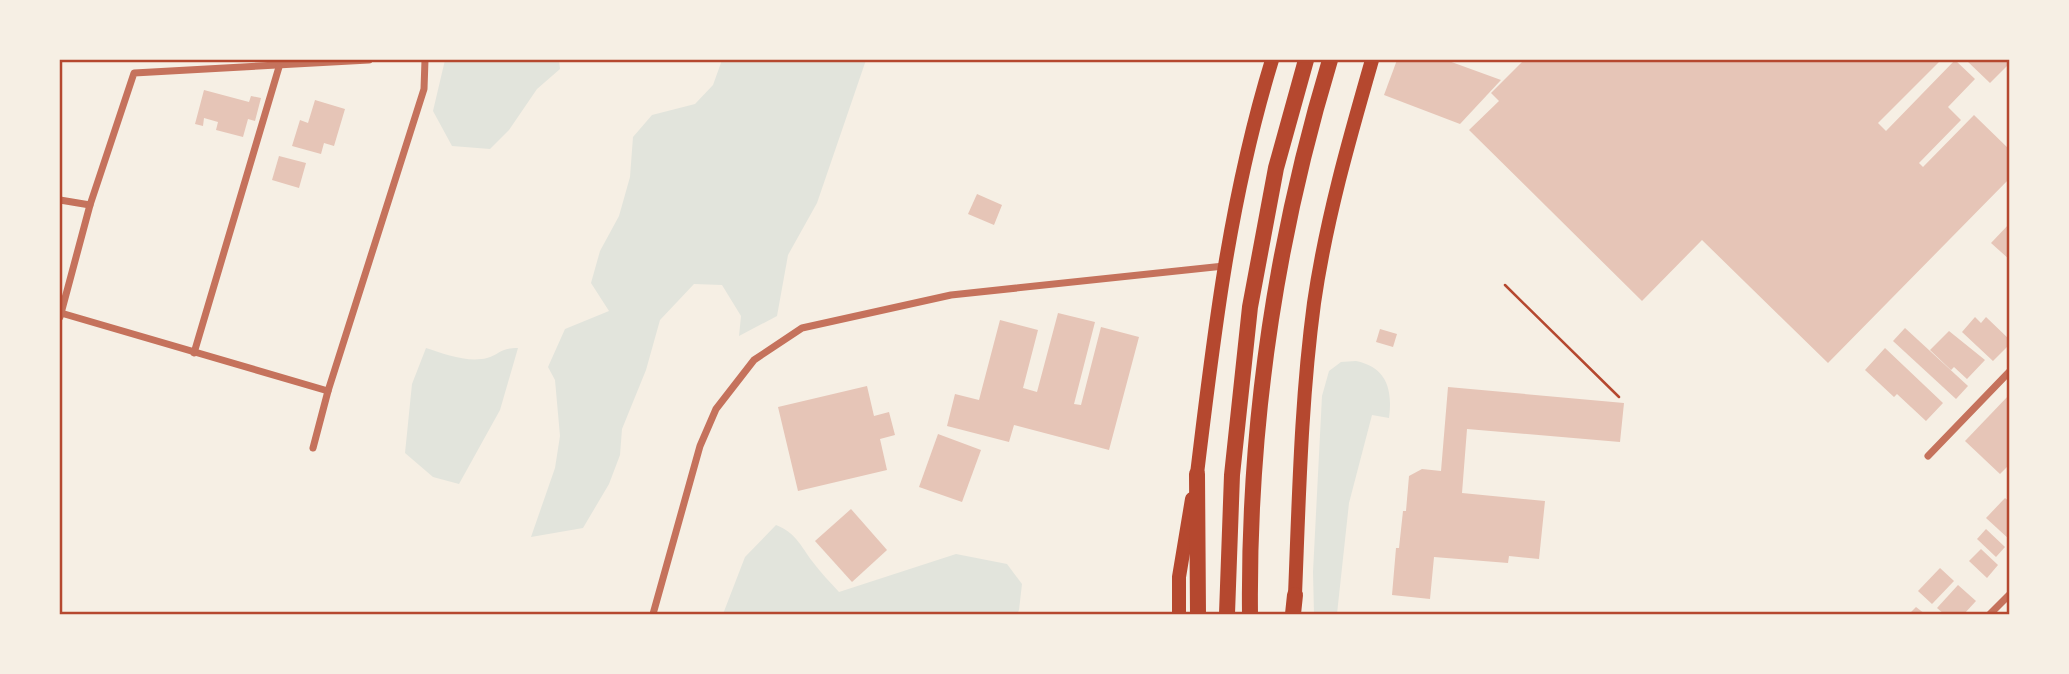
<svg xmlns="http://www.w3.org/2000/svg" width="2069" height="674" viewBox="0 0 2069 674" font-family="Arial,sans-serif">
	<rect width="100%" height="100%" fill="#f6efe4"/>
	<g fill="#e2e4dc">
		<path d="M445,60H559L560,69L537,89L509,130L490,149L452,146L433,111Z"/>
		<path d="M722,60H866L817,203L788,255L777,316L739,336L741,316L722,285L694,284L660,320L646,370L622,429L620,455L609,484L583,528L531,537L555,468L560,436L555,380L548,367L565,329L609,311L591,283L600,251L619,216L630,177L633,137L652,115L695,104L713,85Z"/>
		<path d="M426,348C444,354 468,363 487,358C501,354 499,348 518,348L500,410L459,484L433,477L405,453L412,384Z"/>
		<path d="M1356,361C1386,367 1393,389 1389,418L1372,415L1349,503L1337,614H1314L1313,572L1322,396L1329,371L1341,362Z"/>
		<path d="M776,525C795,532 801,546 812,561C820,572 830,582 839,592L956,554L1007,564L1022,584L1019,610L1017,614H723L745,557Z"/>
	</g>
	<g fill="#e6c5b7">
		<path d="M1397,60H1446L1501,80L1460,124L1384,95Z"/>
		<path d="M1524,60H1941L1878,123L1886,131L1955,60L1975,79L1948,107L1961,120L1919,163L1923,167L1974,115L2010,150V178L1828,363L1702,240L1642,301L1469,130L1499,101L1491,93Z"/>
		<path d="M1966,60H2010V63L1990,83Z"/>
		<path d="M204,90L249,102L251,96L261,98L255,121L248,119L243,137L216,130L218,122L204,118L203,126L195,124Z"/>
		<path d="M315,100L345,109L334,146L324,143L321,154L292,146L300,120L308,123Z"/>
		<path d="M279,156L306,163L299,188L272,180Z"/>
		<path d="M977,194L1002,205L994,225L968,214Z"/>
		<path d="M2010,223V260L1991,243Z"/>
		<path d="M1058,313L1095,322L1074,404L1081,405L1101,327L1139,337L1109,450L1014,425L1009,442L947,426L955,394L979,400L1000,320L1038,330L1023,388L1037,392Z"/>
		<path d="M1975,317L1981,323L1986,317L2010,340V344L1993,361L1962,332Z"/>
		<path d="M1905,328L1968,386L1956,399L1893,341Z"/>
		<path d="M1380,329L1397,334L1393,347L1376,342Z"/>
		<path d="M1949,331L1985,360L1967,379L1954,367L1951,370L1930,350Z"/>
		<path d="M1885,348L1943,403L1926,421L1897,394L1894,397L1865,370Z"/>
		<path d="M867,386L874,416L889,412L895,435L880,439L887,470L798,491L778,407Z"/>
		<path d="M1448,387L1624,403L1620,442L1467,429L1462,493L1545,501L1539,559L1509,556L1508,563L1434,557L1430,599L1392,595L1396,548H1399L1403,511H1406L1409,476L1422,469L1441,471Z"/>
		<path d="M2010,394V464L2000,474L1965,441Z"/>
		<path d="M938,434L981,450L962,502L919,487Z"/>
		<path d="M2005,498L2010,502V540L1986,518Z"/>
		<path d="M851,509L887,550L852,582L815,541Z"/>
		<path d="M1986,529L2005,547L1996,557L1977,539Z"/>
		<path d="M1981,549L1998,565L1987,578L1969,561Z"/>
		<path d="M1940,568L1954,581L1932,604L1918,591Z"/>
		<path d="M1958,585L1976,601L1964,614H1944L1937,608Z"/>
		<path d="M1916,607L1925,614H1909Z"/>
	</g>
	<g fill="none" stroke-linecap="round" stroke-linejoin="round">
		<path stroke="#b5482f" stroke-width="2.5" d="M1505,285L1619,397"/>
		<g stroke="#c5725c" stroke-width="7">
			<path d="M60,200L90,205"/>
			<path d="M61,313L328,391"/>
			<path d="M60,317L90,205L134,73L369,60"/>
			<path d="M194,353L279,67"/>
			<path d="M313,448L328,391L424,89L425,60"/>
			<path d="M1928,456L2010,371"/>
			<path d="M653,614L700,446L716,409L754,360L802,328L951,295L1224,266"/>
			<path d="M1990,614L2010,594"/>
		</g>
		<path stroke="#b5482f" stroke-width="14" d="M1179,614V577L1192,499"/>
		<g stroke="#b5482f" stroke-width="14">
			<path d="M1197,474C1214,332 1230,197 1272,60"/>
			<path d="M1295,595C1299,497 1301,400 1314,303C1326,220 1349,140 1372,60"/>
		</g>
		<g stroke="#b5482f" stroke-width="16">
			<path d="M1197,474L1198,614"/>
			<path d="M1227,614L1232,475L1250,307L1276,168L1306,60"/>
			<path d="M1250,614C1248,427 1276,239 1330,60"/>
			<path d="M1293,614L1295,595"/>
		</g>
	</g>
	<rect width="2069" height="674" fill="none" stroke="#f6efe4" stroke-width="122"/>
	<rect x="61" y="61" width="1947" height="552" fill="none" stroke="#b5482f" stroke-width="2.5"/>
</svg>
